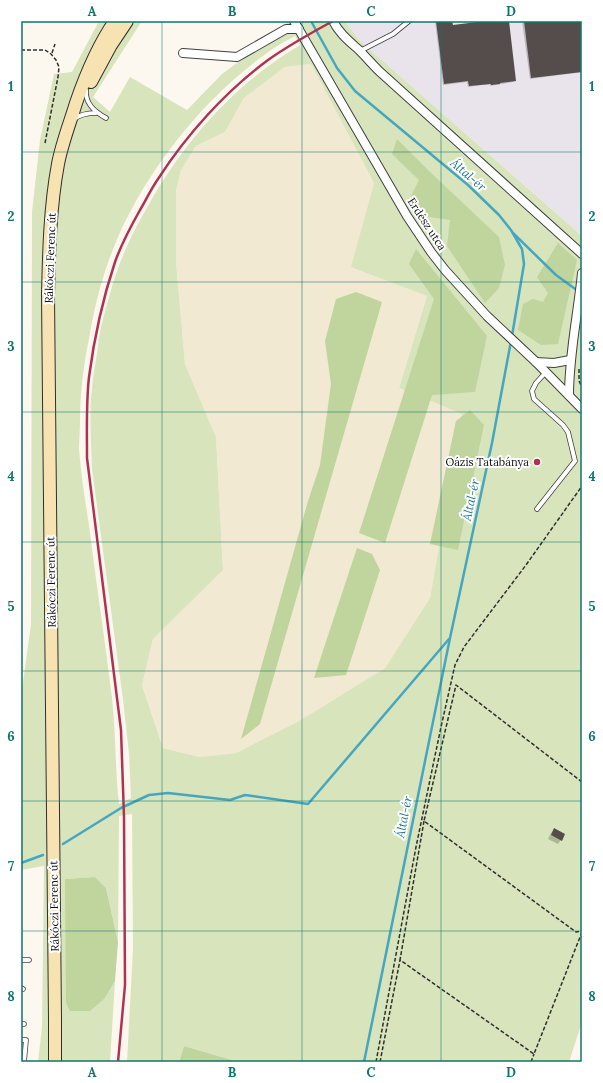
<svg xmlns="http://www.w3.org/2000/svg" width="603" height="1083" viewBox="0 0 603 1083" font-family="Lora,serif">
	<rect width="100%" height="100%" fill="#fdf8ef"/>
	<path fill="#e9e3eb" d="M345,21H582V236L359,40Z"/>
	<path fill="#f1e9d2" d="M311,64L374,183L352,266L427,296L399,388L462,414L430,598L385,668L299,721L236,753L200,757L163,748L142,685L153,639L223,570L216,437L185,364L176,262V191L181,169L196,146L225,132L244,98L285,67Z"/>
	<path fill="#d8e5bc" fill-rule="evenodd" d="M99,21H142L93,97L110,112L130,77L187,110L222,74L288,25L284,21H345L359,40L582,236V1022L569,1062H232V1060L184,1046L179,1062H127L133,948L132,814L119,816L118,942L106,888L95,877L65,879L105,998L115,981L110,1062H38L42,1027L44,866L21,870V697L31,624L32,212L40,140L54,74L72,72ZM295,36L300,45C236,83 186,139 149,204C141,218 133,232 127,246C115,272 108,300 101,327C99,336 98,345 97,354C95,365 93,376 92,387C89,414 91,442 92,469L123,700L129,754L131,798L119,804C115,769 116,733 112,698C105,640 96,582 89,525C85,500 81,474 79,449C79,440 80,432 80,423C80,395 83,367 89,339C94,309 101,280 112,252C139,180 200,101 263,56C273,48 284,42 295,36ZM311,64L374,183L351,267L427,296L399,388L462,414L430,598L385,668L299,721L236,753L200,757L163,748L142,685L153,639L223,570L216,437L185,364L176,262V191L181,170L196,146L225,132L244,98L285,67Z"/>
	<g fill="#c0d49d">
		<path d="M397,139L429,171L499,237L505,265L499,288L485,303L447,246L450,220L422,216L411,196L419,180L392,154Z"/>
		<path d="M558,243L577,260L558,344L541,345L518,330L523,304L533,299L543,302L548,293L537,277Z"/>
		<path d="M416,249L487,336L475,392L432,395L385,543L359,533L434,299L409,264Z"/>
		<path d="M356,292L382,302L260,724L241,739L308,501L320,465L331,384L325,341L336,299Z"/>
		<path d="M470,410L484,425L458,550L430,544L456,421Z"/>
		<path d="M357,548L372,554L380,570L346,675L314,678Z"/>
		<path d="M95,877L106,888L118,942L115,981L105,998L90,1011H70L66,1003L65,879Z"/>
		<path d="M184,1046L232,1060V1062H179Z"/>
	</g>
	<g fill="#0003">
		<path d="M435,21H451L452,26L492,21H508L515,81L513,82L490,86V84L468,87L467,82L443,85Z"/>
		<path d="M522,21H582V72L530,79Z"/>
		<path d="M554,830L561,840L558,844L548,839L551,833Z"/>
	</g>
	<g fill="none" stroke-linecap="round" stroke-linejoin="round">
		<g stroke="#47a6bf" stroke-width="2.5">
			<path d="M311,21L337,68L355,91L468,185L499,215L511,230L522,249L524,264L512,336"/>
			<path d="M513,233L556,275L578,291"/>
			<path d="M63,844L121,808L149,795L168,793L230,800L245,795L308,804L449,639"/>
			<path d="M21,863L43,855"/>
			<path d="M364,1062L450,638L492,443L511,341"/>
		</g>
	</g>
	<g fill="#554d4b">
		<path d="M436,21H452L453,25L485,21H509L516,81L500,83V84L491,85V84L469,86L468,81L444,84Z"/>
		<path d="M524,21H581L582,28V72L531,78Z"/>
		<path d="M554,828L565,834L562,841L551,835Z"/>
	</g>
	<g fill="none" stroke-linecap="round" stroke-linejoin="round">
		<defs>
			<g id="service">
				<path d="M360,51L393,34L409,21"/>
				<path d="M86,90C85,104 95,112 106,118"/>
				<path d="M74,119C81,114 88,113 96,113"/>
				<path d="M537,509L575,461L568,432L563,425L534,399L532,391L536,383L546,372"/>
				<path d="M21,960H29"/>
				<path d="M21,988L23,989"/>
				<path d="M21,1024H24"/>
				<path d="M21,1040H26L24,1062"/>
			</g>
			<g id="minor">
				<path d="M294,21L407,216L431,252L445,270L487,316L536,362L582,409"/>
				<path d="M333,21C339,33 349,41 359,50C366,57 372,64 379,71L582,254"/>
				<path d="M183,53L237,57L286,29H299"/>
				<path d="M536,362L554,363L570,360"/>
				<path d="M569,395C569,354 578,314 582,273"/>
			</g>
			<g id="secondary">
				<path d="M91,82L111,45L127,21"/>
				<path d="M55,1062V1019L48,295C49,251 50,207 58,164C62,143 70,123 76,103C86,74 97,47 115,21"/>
			</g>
		</defs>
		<use href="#service" stroke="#404040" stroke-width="5.5"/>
		<use href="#minor" stroke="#404040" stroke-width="10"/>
		<use href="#secondary" stroke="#2f2f2f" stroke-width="14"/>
		<g stroke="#2f2f2f" stroke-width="1.5" stroke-dasharray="4 2" stroke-linecap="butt">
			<path d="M21,50H45L51,54L56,60L59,67L58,77L45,143"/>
			<path d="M52,53L55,44"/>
			<path d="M579,369V381L582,387"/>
			<path d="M582,782L456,685L424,821L576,932L582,931"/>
			<path d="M424,821L400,960L534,1054L582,932"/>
			<path d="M376,1062L416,847L441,727L455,665L464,647L526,565L582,486"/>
			<path d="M380,1062L400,960"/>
			<path d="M531,1062L534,1054"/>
		</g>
		<use href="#service" stroke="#fff" stroke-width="4"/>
		<use href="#minor" stroke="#fff" stroke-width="8"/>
		<use href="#secondary" stroke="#f7e2b1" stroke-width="12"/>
		<path stroke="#af3350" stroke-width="2.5" d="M118,1062L125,985L124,817L121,730L87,458C87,432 86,403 89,377C94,339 103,298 115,262C121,245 131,226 140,210C146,200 151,189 158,179C187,134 226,91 268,60C289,45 311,33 333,21"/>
	</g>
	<path fill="none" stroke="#0f766e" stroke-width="1" stroke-opacity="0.55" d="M162,21V1062M302,21V1062M441,21V1062M21,152H582M21,282H582M21,412H582M21,542H582M21,671H582M21,801H582M21,931H582"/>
	<circle fill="#af3350" stroke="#fff" stroke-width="1.5" cx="537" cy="462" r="4"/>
	<g text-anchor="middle" stroke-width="4" stroke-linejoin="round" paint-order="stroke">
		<g font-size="11" fill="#0d0d0d" stroke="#fff">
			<text transform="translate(427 224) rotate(57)" y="4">Erdész utca</text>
			<text transform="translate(50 258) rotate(-88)" y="4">Rákóczi Ferenc út</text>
			<text transform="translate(51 582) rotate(-91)" y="4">Rákóczi Ferenc út</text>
			<text transform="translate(54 906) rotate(-91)" y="4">Rákóczi Ferenc út</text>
		</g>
		<g font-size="11" fill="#0d0d0d" stroke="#fff" text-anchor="end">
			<text x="529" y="466">Oázis Tatabánya</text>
		</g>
		<g font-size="12" font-style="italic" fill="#237692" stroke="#fff">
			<text transform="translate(468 175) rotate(41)" y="4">Által-ér</text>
			<text transform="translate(471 500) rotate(-78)" y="4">Által-ér</text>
			<text transform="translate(404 817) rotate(-79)" y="4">Által-ér</text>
		</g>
	</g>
	<rect width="603" height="1083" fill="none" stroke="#ffffff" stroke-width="44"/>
	<rect x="22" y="22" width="559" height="1039" fill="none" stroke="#0f766e" stroke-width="1.5"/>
	<g font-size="13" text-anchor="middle" font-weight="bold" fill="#0f766e">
		<text x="92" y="16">A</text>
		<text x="232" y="16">B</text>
		<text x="371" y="16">C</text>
		<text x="511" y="16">D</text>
		<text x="11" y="91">1</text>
		<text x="592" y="91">1</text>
		<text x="11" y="221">2</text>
		<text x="592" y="221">2</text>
		<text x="11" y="351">3</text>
		<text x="592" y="351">3</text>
		<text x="11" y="481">4</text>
		<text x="592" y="481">4</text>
		<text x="11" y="611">5</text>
		<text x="592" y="611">5</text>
		<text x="11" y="741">6</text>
		<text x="592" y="741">6</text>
		<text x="11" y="871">7</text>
		<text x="592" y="871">7</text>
		<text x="11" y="1001">8</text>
		<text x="592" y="1001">8</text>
		<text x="92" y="1077">A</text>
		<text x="232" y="1077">B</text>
		<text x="371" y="1077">C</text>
		<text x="511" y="1077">D</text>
	</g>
</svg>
